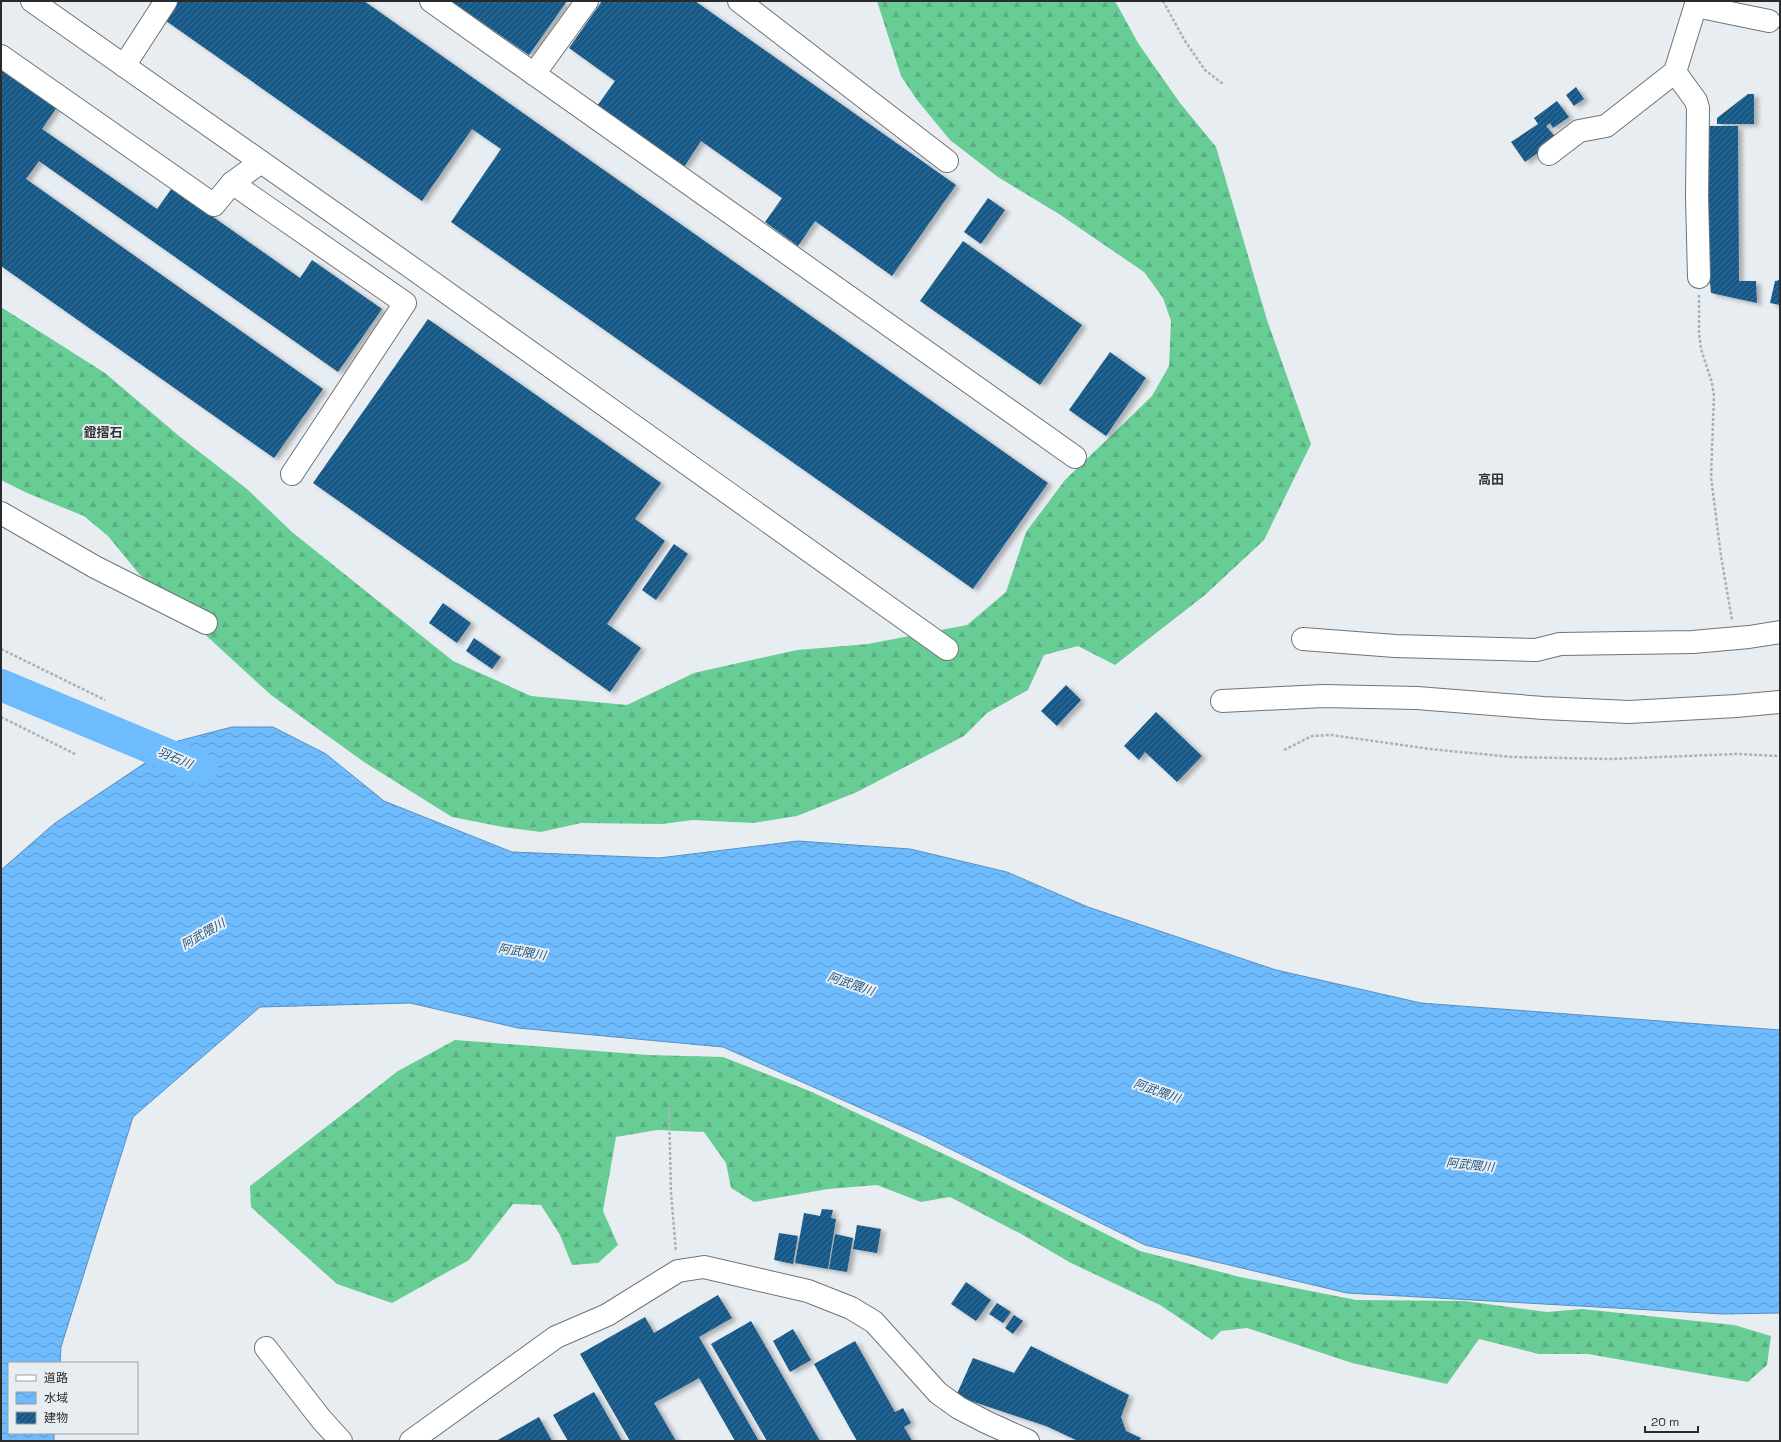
<svg xmlns="http://www.w3.org/2000/svg" width="1781" height="1442" viewBox="0 0 1781 1442" font-family="'Space Grotesk','Noto Sans JP',sans-serif">
	<defs>
		<pattern id="forest-firs" width="22" height="20" patternUnits="userSpaceOnUse"><rect width="22" height="20" fill="#68cc95"/><path d="M5 1l3.5 6h-7zM16 11l3.5 6h-7z" fill="#5aaf81"/></pattern>
		<pattern id="water-waves" width="16" height="10" patternUnits="userSpaceOnUse"><rect width="16" height="10" fill="#6ebbfe"/><path d="M0 5q4-4 8 0t8 0" fill="none" stroke="#5a98ce"/></pattern>
		<pattern id="building-hatch" width="6" height="6" patternUnits="userSpaceOnUse"><rect width="6" height="6" fill="#165987"/><path d="M-1 1l2-2M0 6l6-6M5 7l2-2" fill="none" stroke="#407295"/></pattern>
		<filter id="shadow"><feDropShadow dx="4.5" dy="2.5" stdDeviation="2" flood-color="#0004"/></filter>
	</defs>
	<rect width="100%" height="100%" fill="#e8edf1"/>
	<g fill="url(#forest-firs)">
		<path d="M877,1H1115L1138,43L1180,103L1216,147L1267,320L1311,444L1264,540L1205,595L1115,665L1078,646L1044,655L1028,690L987,713L964,736L857,792L797,816L753,823L693,820L662,824L581,823L541,832L503,827L452,817L364,762L271,695L140,575L108,536L84,516L27,493L1,480V307L105,373L179,436L247,489L292,532L453,661L531,696L627,705L694,673L797,650L868,644L967,625L1006,592L1026,532L1065,480L1152,396L1169,366L1171,321L1163,298L1144,272L1059,214L998,177L950,140L917,100L901,76Z"/>
		<path d="M455,1040L648,1055L723,1057L812,1092L984,1173L1140,1251L1240,1277L1356,1300L1464,1301L1547,1312L1582,1309L1734,1325L1771,1336L1767,1365L1748,1382L1588,1354H1539L1479,1339L1447,1384L1352,1363L1247,1328L1221,1331L1212,1340L1160,1305L1071,1263L1023,1235L950,1197L921,1202L877,1185L828,1189L754,1202L731,1188L726,1163L704,1132L657,1130L616,1137L603,1211L618,1245L598,1263L572,1265L560,1235L541,1205L513,1204L469,1260L392,1303L337,1284L251,1207L250,1186L398,1071Z"/>
	</g>
	<path fill="url(#water-waves)" stroke="#5990bf" d="M232,727H273L326,754L384,801L512,852L659,858L798,841L910,849L1007,872L1088,907L1276,970L1421,1003L1780,1030V1313L1723,1314L1347,1293L1145,1245L926,1137L723,1047L518,1028L410,1003L260,1007L133,1117L61,1347L60,1363H9V1433H54V1441H1V870L55,823L178,741Z"/>
	<g fill="none" stroke-linecap="round" stroke-linejoin="round">
		<path stroke="#6ebbfe" stroke-width="32" d="M1,685L202,769"/>
	</g>
	<g fill="url(#building-hatch)" filter="url(#shadow)">
		<path d="M169,1H364L1048,483L973,589L451,222L501,149L472,129L422,201L159,16Z"/>
		<path d="M451,1H567L529,55Z"/>
		<path d="M602,1H695L956,185L892,276L815,221L798,246L765,222L782,198L701,141L684,167L597,106L615,81L569,48Z"/>
		<path d="M1,67L57,107L42,129L157,209L172,188L300,278L312,260L382,309L338,372L39,161L26,179L323,389L274,458L1,266Z"/>
		<path d="M1576,87L1584,99L1574,106L1566,95Z"/>
		<path d="M1748,94H1754V124H1717V118Z"/>
		<path d="M1557,101L1569,117L1553,128L1550,123L1546,126L1557,139L1525,162L1511,142L1538,124L1534,118Z"/>
		<path d="M1703,126H1738L1739,281H1756L1757,303L1711,293L1710,282L1704,281Z"/>
		<path d="M988,198L1005,210L981,244L964,232Z"/>
		<path d="M963,241L1082,325L1040,385L920,301Z"/>
		<path d="M1780,280V305L1770,303L1775,281Z"/>
		<path d="M428,319L661,483L635,519L665,541L607,624L641,648L610,692L313,483Z"/>
		<path d="M1110,352L1146,378L1106,436L1069,410Z"/>
		<path d="M674,544L688,554L656,600L642,590Z"/>
		<path d="M443,603L471,623L457,643L429,623Z"/>
		<path d="M474,638L501,657L492,669L466,651Z"/>
		<path d="M1066,685L1081,700L1057,726L1041,711Z"/>
		<path d="M1156,712L1202,756L1177,782L1145,752L1139,760L1124,746Z"/>
		<path d="M822,1209L833,1210L831,1218L836,1219L828,1269L795,1263L804,1213L820,1216Z"/>
		<path d="M857,1225L881,1229L877,1253L853,1249Z"/>
		<path d="M779,1233L798,1236L793,1264L774,1260Z"/>
		<path d="M835,1234L853,1238L847,1272L829,1269Z"/>
		<path d="M966,1282L991,1300L976,1321L951,1304Z"/>
		<path d="M718,1295L732,1318L699,1337L759,1441H735L699,1378L654,1403L676,1441H630L580,1354L645,1317L654,1333Z"/>
		<path d="M997,1303L1011,1312L1003,1323L989,1314Z"/>
		<path d="M1014,1315L1023,1321L1013,1334L1005,1328Z"/>
		<path d="M751,1321L820,1441H767L711,1344Z"/>
		<path d="M793,1329L811,1360L790,1372L773,1341Z"/>
		<path d="M855,1341L895,1412L903,1408L911,1423L904,1427L912,1441H857L814,1364Z"/>
		<path d="M1031,1346L1129,1395L1121,1417L1126,1431L1141,1438L1139,1441H1078L1046,1426L956,1396L973,1358L1014,1373Z"/>
		<path d="M594,1392L622,1441H568L553,1415Z"/>
		<path d="M539,1417L552,1441H496Z"/>
	</g>
	<g fill="none" stroke-linecap="round" stroke-linejoin="round">
		<defs>
			<g id="minor">
				<path d="M32,1L415,270L947,649"/>
				<path d="M431,1L1075,457"/>
				<path d="M739,1L947,161"/>
				<path d="M1696,6L1769,21"/>
				<path d="M1,56L214,205L232,183L261,162"/>
				<path d="M124,66L166,1"/>
				<path d="M1675,72L1696,101L1698,108L1697,196L1699,277"/>
				<path d="M534,74L587,1"/>
				<path d="M1549,154L1579,131L1606,126L1675,72L1697,1"/>
				<path d="M232,183L405,303L292,474"/>
				<path d="M1,513L95,567L206,623"/>
				<path d="M1303,639L1395,646L1536,650L1560,644L1693,642L1749,637L1780,632"/>
				<path d="M1222,701L1323,696L1417,698L1543,708L1629,712L1736,706L1780,702"/>
				<path d="M266,1348L321,1419L341,1441"/>
				<path d="M411,1441L556,1337L607,1315L678,1271L704,1267L808,1291L851,1308L874,1322L938,1393L959,1408L986,1422L1028,1441"/>
			</g>
		</defs>
		<use href="#minor" stroke="#6f7478" stroke-width="24"/>
		<g stroke="#acb0b3" stroke-width="2.5" stroke-dasharray="3 2" stroke-linecap="butt">
			<path d="M1163,1L1185,41L1205,70L1223,84"/>
			<path d="M1699,295V334L1701,349L1712,383L1714,396L1711,477L1721,556L1732,620"/>
			<path d="M1,649L105,700"/>
			<path d="M1,717L77,755"/>
			<path d="M1284,750L1312,736L1331,735L1430,749L1512,757L1610,759L1737,754L1780,756"/>
			<path d="M669,1107L671,1193L676,1252"/>
		</g>
		<use href="#minor" stroke="#fff" stroke-width="22"/>
	</g>
	<g text-anchor="middle" stroke-width="4" stroke-linejoin="round" paint-order="stroke">
		<g font-size="12" font-style="italic" fill="#1c537e" stroke="#e8edf1">
			<text transform="translate(175 758) rotate(23)" y="4">羽石川</text>
			<text transform="translate(203 934) rotate(-30)" y="4">阿武隈川</text>
			<text transform="translate(522 952) rotate(9)" y="4">阿武隈川</text>
			<text transform="translate(851 984) rotate(19)" y="4">阿武隈川</text>
			<text transform="translate(1157 1091) rotate(20)" y="4">阿武隈川</text>
			<text transform="translate(1470 1165) rotate(6)" y="4">阿武隈川</text>
		</g>
		<g font-size="13" font-weight="bold" fill="#303437" stroke="#e8edf1">
			<text x="103" y="437">鐙摺石</text>
			<text x="1491" y="484">高田</text>
		</g>
	</g>
	<rect width="1781" height="1442" fill="none" stroke="#282a2b" stroke-width="4"/>
	<rect x="8" y="1362" width="130" height="72" fill="#e8edf1" stroke="#9b9fa2"/>
	<rect x="16" y="1375" width="20" height="6" fill="#ffffff" stroke="#9b9fa2"/>
	<text x="44" y="1382" font-size="12" fill="#282a2b">道路</text>
	<rect x="16" y="1392" width="20" height="12" fill="url(#water-waves)" stroke="#9b9fa2"/>
	<text x="44" y="1402" font-size="12" fill="#282a2b">水域</text>
	<rect x="16" y="1412" width="20" height="12" fill="url(#building-hatch)" stroke="#9b9fa2"/>
	<text x="44" y="1422" font-size="12" fill="#282a2b">建物</text>
	<path d="M1645 1426v6h53v-6" fill="none" stroke="#282a2b" stroke-width="2"/>
	<text x="1651" y="1426" font-size="12" fill="#282a2b" stroke="#e8edf1" stroke-width="3" paint-order="stroke">20 m</text>
</svg>
